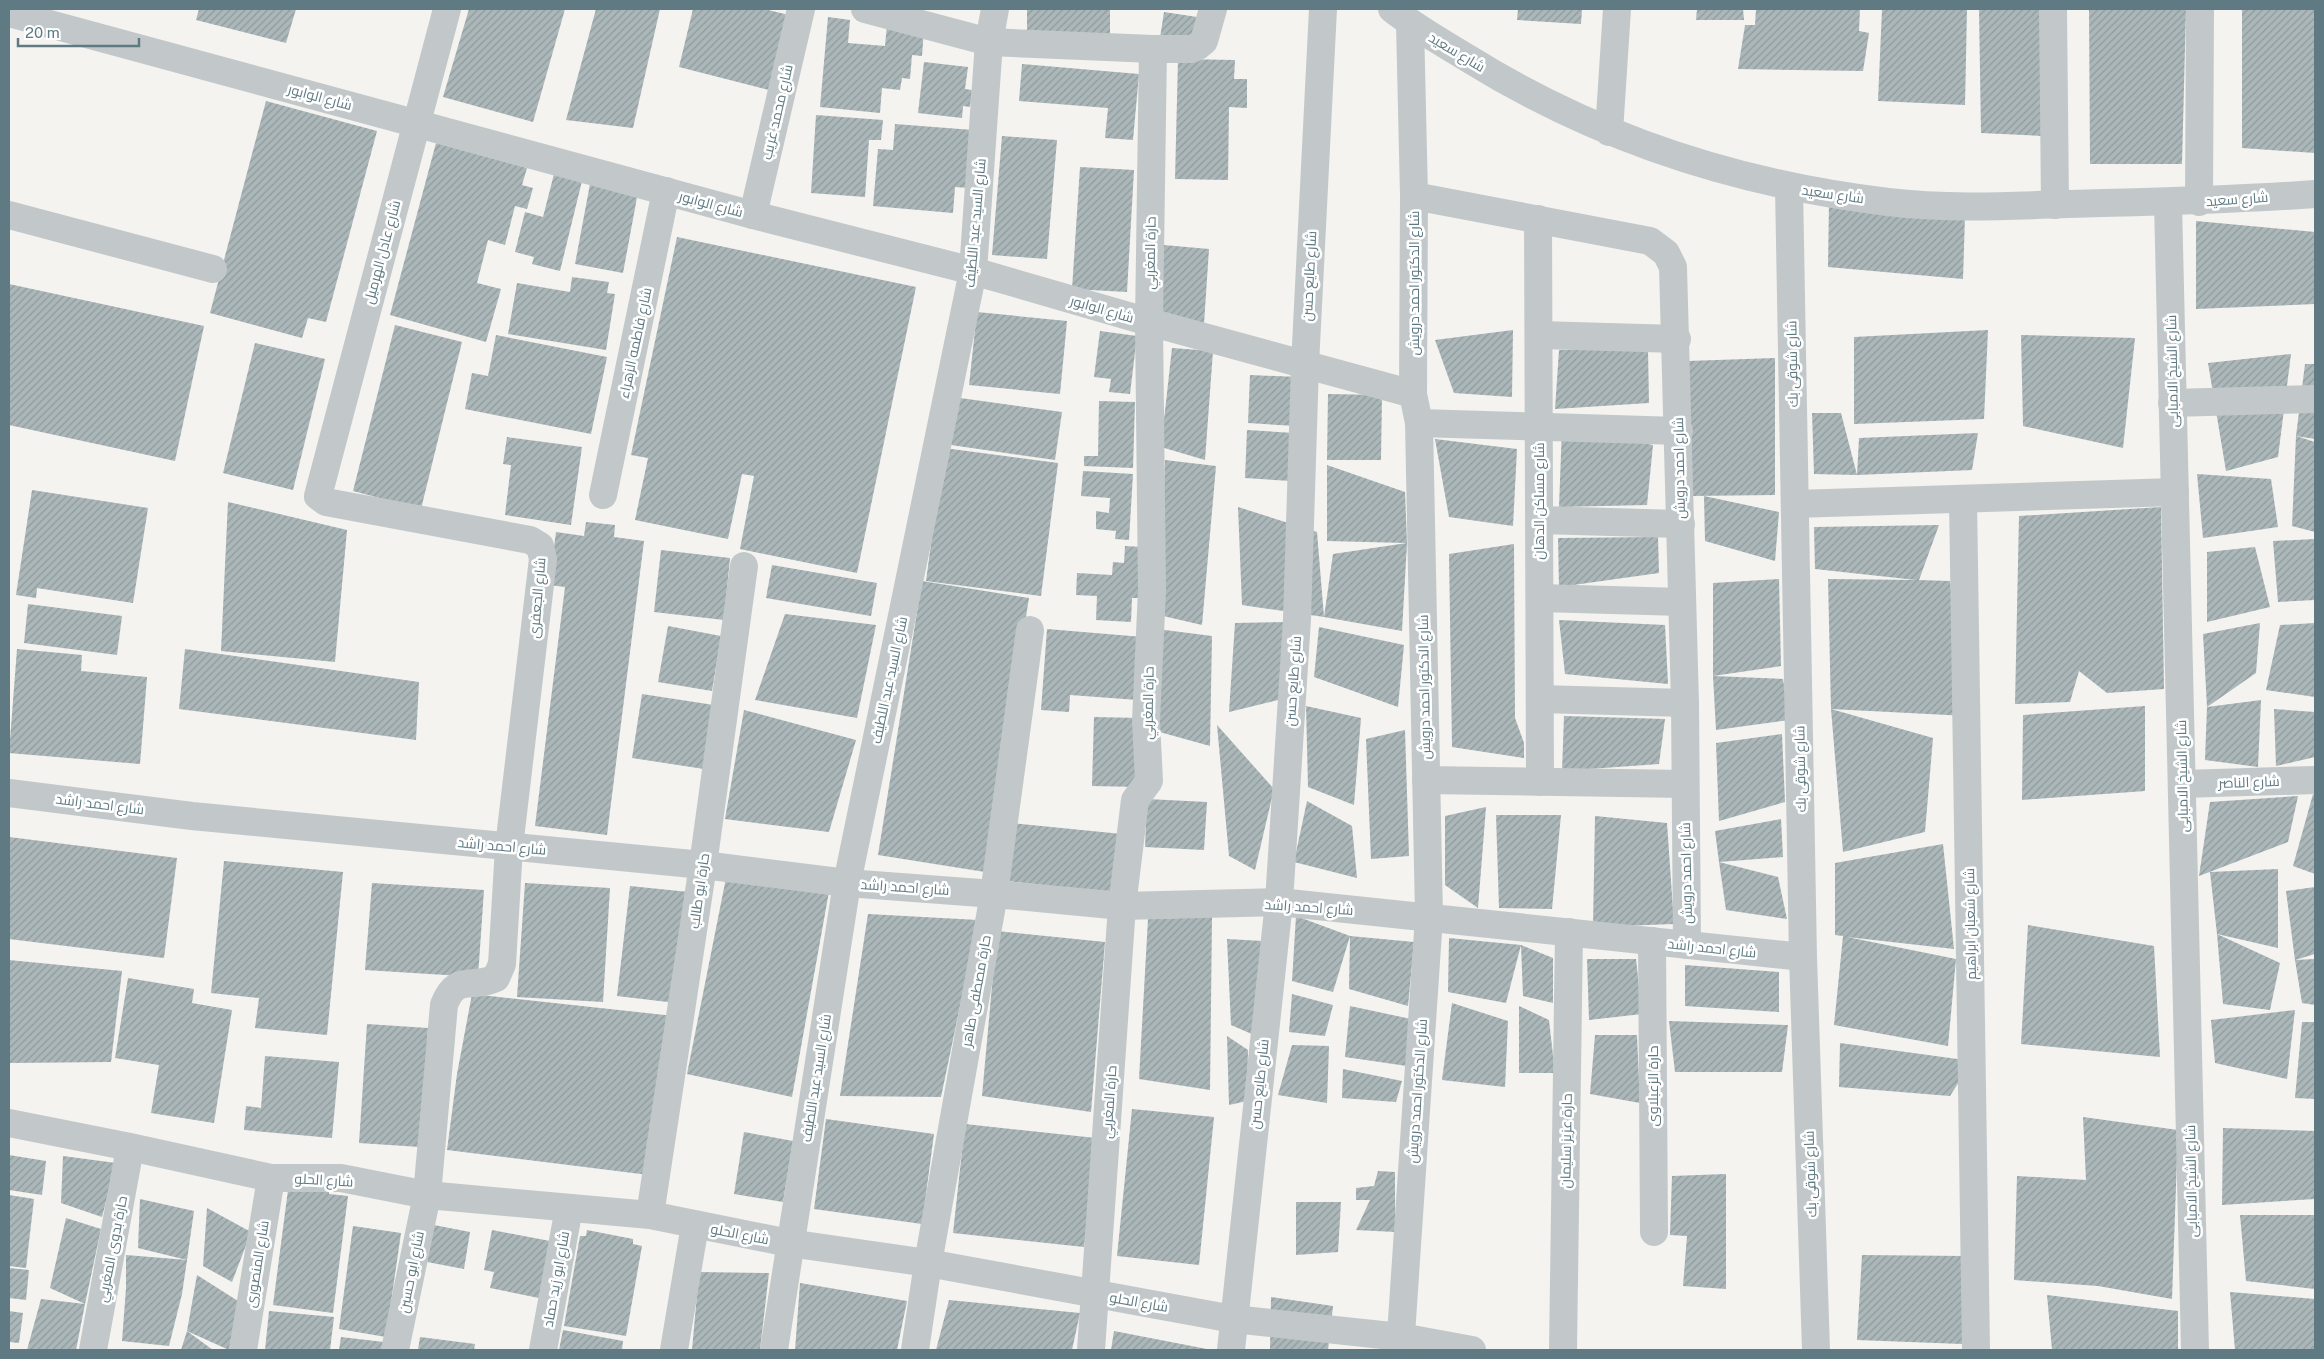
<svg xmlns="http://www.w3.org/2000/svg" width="2324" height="1359" viewBox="0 0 2324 1359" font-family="'Public Sans',Cairo,sans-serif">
	<defs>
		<pattern id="building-hatch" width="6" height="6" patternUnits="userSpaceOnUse" patternTransform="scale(1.25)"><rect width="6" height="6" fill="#acb7ba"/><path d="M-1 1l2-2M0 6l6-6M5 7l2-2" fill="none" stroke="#8f9a9d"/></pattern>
	</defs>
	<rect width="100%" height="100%" fill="#f4f3ef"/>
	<g fill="url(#building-hatch)">
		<path d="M199,9H296L286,43L196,20Z"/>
		<path d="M469,9H565L533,122L443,97Z"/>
		<path d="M596,9H660L633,128L566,120Z"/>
		<path d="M693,9H764L789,15L769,90L679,67Z"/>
		<rect x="1027" y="9" width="83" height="29"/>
		<path d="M1518,9H1582L1581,24L1517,20Z"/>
		<path d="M1697,9H1743L1744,20H1696Z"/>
		<path d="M1756,9H1860L1859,31L1869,33L1863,71L1738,69L1745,25H1755Z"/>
		<path d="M1882,9H1967L1965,105L1878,101Z"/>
		<path d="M1979,9H2045L2043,136L1981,133Z"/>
		<path d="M2089,9H2186L2182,164H2090Z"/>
		<path d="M2242,9H2315V153L2242,148Z"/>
		<path d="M1164,12L1197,17L1192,43L1160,38Z"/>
		<path d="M828,17L850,20L848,43L885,46L887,25L924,29L922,56L912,55L910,79L902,78L900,90L882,88L880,113L820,107Z"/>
		<path d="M1178,59L1235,60L1234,79H1247V108L1229,107L1228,180L1175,179Z"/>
		<path d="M924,62L968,67L965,89L972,90L970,107L963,106L962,118L918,113Z"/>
		<path d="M1022,64L1139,74L1133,140L1105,138L1108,108L1019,101Z"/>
		<path d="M266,101L377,131L326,322L308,318L302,338L210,313Z"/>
		<path d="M816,115L883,120L881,140H869L865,197L811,193Z"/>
		<path d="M895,124L973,130L969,188L955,187L953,213L873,206L878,149L893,150Z"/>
		<path d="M1002,136L1057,140L1047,259L992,255Z"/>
		<path d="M436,143L527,168L522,185L533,188L527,209L515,206L505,245L488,240L477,283L501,289L486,342L390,315Z"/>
		<path d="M1080,167L1134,170L1127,292L1072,289Z"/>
		<path d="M554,174L582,181L560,271L532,264L534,257L515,252L525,212L543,217Z"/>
		<path d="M590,184L638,192L623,273L575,264Z"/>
		<path d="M1829,202L1965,216L1963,279L1828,267Z"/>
		<path d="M2196,221L2315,232V304L2196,309Z"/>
		<path d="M677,237L916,287L857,573L740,549L754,476L742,474L728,539L635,520L648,458L631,455Z"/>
		<path d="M1164,245L1209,249L1204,324L1159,320Z"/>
		<path d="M572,277L609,282L607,293L615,294L606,350L508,334L517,283L570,292Z"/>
		<path d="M9,284L204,326L175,461L9,425Z"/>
		<path d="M977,312L1067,321L1060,394L969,385Z"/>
		<path d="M395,325L462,342L421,509L353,491Z"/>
		<path d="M1513,330L1512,397L1454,393L1435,340Z"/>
		<path d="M1988,330L1984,419L1854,424V337Z"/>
		<path d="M1100,331L1137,336L1130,394L1109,392L1111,379L1094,377Z"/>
		<path d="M496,335L607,357L591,434L465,409L472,373L488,376Z"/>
		<path d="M2021,335L2135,338L2123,448L2023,426Z"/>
		<path d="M255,343L325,359L293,490L223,473Z"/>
		<path d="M1172,348L1213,351L1205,460L1161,447Z"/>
		<path d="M1559,350H1648L1649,403L1555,409Z"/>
		<path d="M2291,354L2278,457L2226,471L2208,363Z"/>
		<path d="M1775,358V495L1691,496L1688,361Z"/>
		<path d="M2305,364H2315V439L2296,436L2315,442V532L2292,526L2296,436Z"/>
		<path d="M1250,375L1298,377L1296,426L1248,423Z"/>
		<path d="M1328,394L1382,395L1381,460H1327Z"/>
		<path d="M953,397L1062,412L1055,460L944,444Z"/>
		<path d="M1099,401L1135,402L1133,468L1084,466V456H1098Z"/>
		<path d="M1812,413H1841L1857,475L1814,474Z"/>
		<path d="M1562,427L1653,445L1647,505L1559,507Z"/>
		<path d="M1247,430L1294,433L1291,481L1245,478Z"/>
		<path d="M1978,433L1972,470L1857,475L1859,438Z"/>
		<path d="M507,437L582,447L571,525L505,515L511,465L503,464Z"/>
		<path d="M1435,439L1517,449L1513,526L1449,517Z"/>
		<path d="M944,448L1058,463L1041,596L926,581Z"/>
		<path d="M1165,460L1216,466L1202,625L1159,615Z"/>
		<path d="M1327,465L1405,492L1407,543L1327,541Z"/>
		<path d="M1083,471L1133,474L1129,540L1115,539L1116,531L1096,529V511L1109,513L1110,498L1081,496Z"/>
		<path d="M2197,474L2271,479L2278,527L2203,538Z"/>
		<path d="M32,490L148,508L133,603L37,588L36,598L16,595Z"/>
		<path d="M1704,496L1779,512L1775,561L1705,541Z"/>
		<path d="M228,502L347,530L335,662L221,651Z"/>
		<path d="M1238,507L1317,532L1324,617L1242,605Z"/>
		<path d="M2161,507L2164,689L2107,693L2079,671L2070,702L2015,704L2019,516Z"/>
		<path d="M586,522L615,525L614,537L644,541L607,835L535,826L565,587L549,585L556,532L584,536Z"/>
		<path d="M1939,525L1919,580L1950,581L1967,716L1831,709L1828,579L1916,580L1815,569L1814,527Z"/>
		<path d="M1658,537L1659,573L1559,587L1558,538Z"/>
		<path d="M2315,539V600L2278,602L2273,541Z"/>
		<path d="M1407,543L1402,631L1324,617L1333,554Z"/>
		<path d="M1514,544L1515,718L1524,743V758L1452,747L1449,554Z"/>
		<path d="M1125,546L1143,547L1141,598H1132L1131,622L1096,620L1097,596L1076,595L1077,573L1112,575L1113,562L1124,563Z"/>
		<path d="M2255,547L2270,607L2207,622V552Z"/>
		<path d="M661,550L730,558L724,620L654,612Z"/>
		<path d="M772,565L877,583L871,616L766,598Z"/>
		<path d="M1779,579L1781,666L1713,676L1783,679L1789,720L1716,730L1713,676V583Z"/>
		<path d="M922,581L1029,598L985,872L878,855Z"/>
		<path d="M28,604L122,616L117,655L24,643Z"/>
		<path d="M785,614L876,625L857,718L755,700Z"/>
		<path d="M1559,620L1665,625L1668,684L1565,674Z"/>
		<path d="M1288,622L1286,698L1229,712L1235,623Z"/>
		<path d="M2260,623L2256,673L2207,707L2203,634Z"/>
		<path d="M2315,623V697L2266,690L2280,625Z"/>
		<path d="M668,626L721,636L712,691L658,682Z"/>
		<path d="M1319,627L1404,645L1398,707L1314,677Z"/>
		<path d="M1047,629L1143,637L1138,700L1070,695L1069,712L1041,710Z"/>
		<path d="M1157,629L1212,636L1210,746L1156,731Z"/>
		<path d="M17,649L82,655L81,671L147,677L140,764L9,753Z"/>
		<path d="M185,649L419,682L416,740L179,709Z"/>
		<path d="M642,694L714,705L704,769L632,758Z"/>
		<path d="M2261,700L2258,767L2205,760L2207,707Z"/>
		<path d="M1306,706L1361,718L1354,805L1308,787Z"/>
		<path d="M2145,706V791L2022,800L2023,715Z"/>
		<path d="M1831,709L1933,738L1925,832L1843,852Z"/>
		<path d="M2274,709L2315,712V757L2276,766Z"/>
		<path d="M744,710L856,740L829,832L725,819Z"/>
		<path d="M1564,716L1665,719L1659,764L1562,771Z"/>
		<path d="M1094,717L1140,718L1138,787L1092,786Z"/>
		<path d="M1217,725L1274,789L1255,870L1229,856Z"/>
		<path d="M1405,730L1409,856L1371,859L1366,739Z"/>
		<path d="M1782,734L1785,802L1719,821L1716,743Z"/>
		<path d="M2313,794L2315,796V874L2293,866Z"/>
		<path d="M2298,796L2288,842L2199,876L2210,802Z"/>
		<path d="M1147,799L1207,802L1204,850L1145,847Z"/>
		<path d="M1307,801L1352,826L1357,878L1294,862Z"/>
		<path d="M1486,807L1478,908L1445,885V816Z"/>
		<path d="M1496,815H1561L1552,909L1499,908Z"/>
		<path d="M1595,816L1667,823L1674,924L1593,927Z"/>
		<path d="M1781,819L1783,857L1719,862L1778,877L1787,919L1726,910L1719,862L1715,831Z"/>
		<path d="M1012,823L1122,834L1115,893L1006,881Z"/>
		<path d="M9,837L177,858L164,958L9,939Z"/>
		<path d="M1943,844L1954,949L1847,937L1956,959L1948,1046L1834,1025L1843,936L1835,935V863Z"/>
		<path d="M224,861L343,872L327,1035L255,1028L259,998L211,993Z"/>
		<path d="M2278,869V948L2217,934L2210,872Z"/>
		<path d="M726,878L830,886L792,1097L687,1074Z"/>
		<path d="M372,883L484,890L478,977L365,970Z"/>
		<path d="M525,883L610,888L603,1002L517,997Z"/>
		<path d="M630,886L689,892L676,1003L617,996Z"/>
		<path d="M2315,887V954L2295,960L2315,959V1005L2302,1003L2295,960L2286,891Z"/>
		<path d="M868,914L978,920L941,1097L840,1096Z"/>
		<path d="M1296,916L1350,936L1333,992L1292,981Z"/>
		<path d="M1212,917L1210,1090L1139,1079L1148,919Z"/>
		<path d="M2028,925L2154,946L2160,1057L2021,1044Z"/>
		<path d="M997,931L1105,942L1091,1112L982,1096Z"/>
		<path d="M2217,934L2280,963L2270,1010L2223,1004Z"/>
		<path d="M1350,936L1414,942L1408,1006L1349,989Z"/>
		<path d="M1449,938L1521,945L1506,1003L1448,992Z"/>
		<path d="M1227,939L1263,941L1254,1035L1231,1025Z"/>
		<path d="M1521,945L1553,958V1003L1523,996Z"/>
		<path d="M1587,959H1636L1642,1014L1589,1020Z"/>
		<path d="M9,960L122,971L111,1062L9,1063Z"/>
		<path d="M1685,965L1779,972V1012L1685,1006Z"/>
		<path d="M128,978L194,989L192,1003L232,1010L214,1123L151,1113L159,1065L115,1058Z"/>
		<path d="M472,994L674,1016L649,1175L447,1150L457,1074Z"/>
		<path d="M1292,994L1333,1005L1325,1036L1289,1032Z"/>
		<path d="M1452,1003L1508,1021L1505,1087L1442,1080Z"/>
		<path d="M1350,1006L1411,1019L1407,1066L1345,1057Z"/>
		<path d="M1519,1006L1549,1020L1555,1073H1519Z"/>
		<path d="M2295,1010L2287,1079L2215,1063L2211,1020Z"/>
		<path d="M1669,1021L1788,1025L1782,1072H1675Z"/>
		<path d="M2302,1022H2315V1099L2295,1098Z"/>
		<path d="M367,1024L428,1028L420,1147L359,1143Z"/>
		<path d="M1595,1035H1637L1640,1103L1590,1094Z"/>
		<path d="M1227,1036L1248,1050L1247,1101L1229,1105Z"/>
		<path d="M1840,1043L1972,1061L1950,1096L1839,1087Z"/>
		<path d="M1292,1045L1329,1046L1327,1103L1278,1095Z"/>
		<path d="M265,1056L339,1062L332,1138L244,1130L246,1106L261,1108Z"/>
		<path d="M1343,1069L1402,1081L1396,1102L1342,1098Z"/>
		<path d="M1132,1109L1214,1117L1199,1265L1117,1256Z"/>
		<path d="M2083,1117L2178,1130L2172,1299L2098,1286L2014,1280L2017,1176L2086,1180Z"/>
		<path d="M826,1119L934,1134L922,1224L814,1209Z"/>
		<path d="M965,1124L1096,1138L1084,1247L953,1233Z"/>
		<path d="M2223,1128L2315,1131V1199L2222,1205Z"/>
		<path d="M744,1132L793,1141L783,1202L734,1194Z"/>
		<path d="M9,1155L46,1161L42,1195L9,1190Z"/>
		<path d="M63,1156L116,1163L102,1217L61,1203Z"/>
		<path d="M1378,1171L1395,1172V1232L1356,1230L1370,1200H1356V1188L1374,1186Z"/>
		<path d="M1726,1174V1289L1683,1286L1687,1236L1670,1235L1672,1176Z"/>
		<path d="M308,1184L329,1186V1194L348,1196L333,1313L273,1305L288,1190L307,1192Z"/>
		<path d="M9,1195L34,1199L26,1268L9,1266Z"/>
		<path d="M140,1199L194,1211L187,1260L138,1248Z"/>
		<path d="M1296,1202H1341L1338,1252L1296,1255Z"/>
		<path d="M207,1208L251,1232L232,1282L203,1266Z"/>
		<path d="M2240,1215H2315V1289L2246,1281Z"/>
		<path d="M66,1218L101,1229L85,1304L50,1288Z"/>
		<path d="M434,1225L470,1232L464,1269L427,1262Z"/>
		<path d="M353,1226L401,1233L386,1337L339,1329Z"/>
		<path d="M492,1230L550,1241L539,1298L490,1288L494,1272L484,1270Z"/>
		<path d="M587,1230L633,1239V1244L642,1246L626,1336L564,1326L580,1236H586Z"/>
		<path d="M126,1255L187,1260L182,1294L169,1346L122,1341L126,1288Z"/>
		<path d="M1862,1255L1964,1256L1962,1344L1857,1340Z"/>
		<path d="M9,1268L29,1270L26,1300L9,1298Z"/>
		<path d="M699,1272L769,1273L760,1350H692Z"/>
		<path d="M197,1275L238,1301L229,1350L187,1331Z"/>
		<path d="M800,1283L907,1301L897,1350H795Z"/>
		<path d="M2230,1292L2315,1299V1350H2235Z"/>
		<path d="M2047,1295L2178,1311V1350H2052Z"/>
		<path d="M1271,1297L1333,1306L1328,1350H1270Z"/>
		<path d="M41,1299L85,1304L76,1350H27Z"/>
		<path d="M949,1300L1080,1313L1072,1350H936Z"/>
		<path d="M9,1311L23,1313L19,1343L9,1342Z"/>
		<path d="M269,1311L334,1317L330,1350H265Z"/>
		<path d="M563,1330L623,1341L622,1350H559Z"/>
		<path d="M187,1331L213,1350H181Z"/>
		<path d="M1114,1331L1207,1349V1350H1111Z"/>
		<path d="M341,1337L384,1342L383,1350H339Z"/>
		<path d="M420,1337L475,1344L474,1350H418Z"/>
	</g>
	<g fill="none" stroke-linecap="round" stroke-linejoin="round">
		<g stroke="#c2c8c9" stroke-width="28">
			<path d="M865,9L989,42L1153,49H1192L1198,46L1204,41L1213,9"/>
			<path d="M2053,9L2055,205"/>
			<path d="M9,13L753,215L973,271L1149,322L1413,394"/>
			<path d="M1609,132L1617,9"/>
			<path d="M1789,187L1803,957L1816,1350"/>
			<path d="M1414,196L1650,241L1666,253L1673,267L1685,703L1687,945"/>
			<path d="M2168,202L2195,1350"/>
			<path d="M2199,202L2200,9"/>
			<path d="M9,215L213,269"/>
			<path d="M753,215L801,9"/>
			<path d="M1538,219L1540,782"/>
			<path d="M1539,335L1677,339"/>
			<path d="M2172,403L2315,399"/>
			<path d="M1419,423L1679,431"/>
			<path d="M603,495L666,191"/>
			<path d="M1963,499L1976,1350"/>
			<path d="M1795,504L2175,492"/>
			<path d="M1539,520L1681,524"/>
			<path d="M1540,598L1682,602"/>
			<path d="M1540,699L1685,703"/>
			<path d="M1426,780L1685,784"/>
			<path d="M2182,784L2315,780"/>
			<path d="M9,793L192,816L703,865L847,883L994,894L1122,906L1279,902L1803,957"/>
			<path d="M1652,941L1654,1232"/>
			<path d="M9,1123L130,1147L271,1178H341L427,1195L650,1215L789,1243L928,1263L1233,1319L1401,1337L1472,1350"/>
			<path d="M650,1215L703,865L744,566"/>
			<path d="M93,1350L130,1148"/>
			<path d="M243,1350L271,1178"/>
			<path d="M395,1350L427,1195L444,1005C456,973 470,990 496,978L502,964L509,847L543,559L540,546L530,540L326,502L318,496L447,9"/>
			<path d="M543,1350L569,1208"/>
			<path d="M674,1350L695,1225"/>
			<path d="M774,1350L847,883L973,271L989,42L995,9"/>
			<path d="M915,1350L928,1263L994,894L1030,630"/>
			<path d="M1091,1350L1122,906L1135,800L1149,781L1146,721L1152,590L1149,322L1153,49"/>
			<path d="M1231,1350L1279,902L1297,619L1305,365L1323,9"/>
			<path d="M1400,1350L1429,917L1419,423L1413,394L1414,196L1410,23"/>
			<path d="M1563,1350L1569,932"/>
		</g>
		<path stroke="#c2c8c9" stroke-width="28" d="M1392,9C1416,28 1443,43 1469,59C1598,139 1737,184 1888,202C1947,209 2008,206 2068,204C2150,202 2233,200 2315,194"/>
	</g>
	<g text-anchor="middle" stroke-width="5" stroke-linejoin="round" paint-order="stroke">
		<g font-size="14" fill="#5f7a83" stroke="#fff">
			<text transform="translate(1457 52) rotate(31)" y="5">شارع سعيد</text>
			<text transform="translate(320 97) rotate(15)" y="5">شارع الوابور</text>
			<text transform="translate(777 112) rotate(-77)" y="5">شارع محمد غريب</text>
			<text transform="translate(1833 194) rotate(8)" y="5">شارع سعيد</text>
			<text transform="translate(2237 199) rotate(-4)" y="5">شارع سعيد</text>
			<text transform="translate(711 204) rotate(15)" y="5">شارع الوابور</text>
			<text transform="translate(975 223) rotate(-85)" y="5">شارع السيد عبد اللطيف</text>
			<text transform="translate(382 252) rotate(-75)" y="5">شارع عادل الهرميل</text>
			<text transform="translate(1150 253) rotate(-89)" y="5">حارة المغربي</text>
			<text transform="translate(1309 276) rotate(-87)" y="5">شارع طايع حسن</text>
			<text transform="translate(1414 283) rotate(-90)" y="5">شارع الدكتور احمد درويش</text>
			<text transform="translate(1102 309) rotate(16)" y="5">شارع الوابور</text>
			<text transform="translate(635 343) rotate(-78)" y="5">شارع فاطمه الزهراء</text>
			<text transform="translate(1792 364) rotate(-91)" y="5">شارع شوقى بك</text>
			<text transform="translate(2172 371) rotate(-91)" y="5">شارع الشيخ الامبابى</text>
			<text transform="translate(1679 468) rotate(-91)" y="5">شارع احمد درويش</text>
			<text transform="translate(1539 501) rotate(-90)" y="5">شارع مساكن الدهان</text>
			<text transform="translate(537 598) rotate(-85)" y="5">شارع الجعفرى</text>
			<text transform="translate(889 680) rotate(-78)" y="5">شارع السيد عبد اللطيف</text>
			<text transform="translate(1293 681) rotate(-86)" y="5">شارع طايع حسن</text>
			<text transform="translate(1424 687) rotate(-91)" y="5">شارع الدكتور احمد درويش</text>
			<text transform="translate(1148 703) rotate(-89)" y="5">حارة المغربي</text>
			<text transform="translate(1800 769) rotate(-91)" y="5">شارع شوقى بك</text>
			<text transform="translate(2182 776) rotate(-91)" y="5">شارع الشيخ الامبابى</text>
			<text transform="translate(2249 782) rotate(-2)" y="5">شارع الناصر</text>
			<text transform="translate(100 804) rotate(7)" y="5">شارع احمد راشد</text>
			<text transform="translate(502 846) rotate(5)" y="5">شارع احمد راشد</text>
			<text transform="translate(1686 873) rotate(-91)" y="5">شارع احمد درويش</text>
			<text transform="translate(905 887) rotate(4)" y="5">شارع احمد راشد</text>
			<text transform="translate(699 891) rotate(-82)" y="5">حارة ابو طالب</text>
			<text transform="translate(1309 907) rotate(4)" y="5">شارع احمد راشد</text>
			<text transform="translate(1970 924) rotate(-91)" y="5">شارع شعبان ابراهيم</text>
			<text transform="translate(1712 948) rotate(6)" y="5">شارع احمد راشد</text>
			<text transform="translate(976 991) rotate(-80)" y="5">حارة مصطفى طاهر</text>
			<text transform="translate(816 1078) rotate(-81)" y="5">شارع السيد عبد اللطيف</text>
			<text transform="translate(1259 1084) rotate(-84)" y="5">شارع طايع حسن</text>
			<text transform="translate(1653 1086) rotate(-90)" y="5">حارة الزعبلاوى</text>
			<text transform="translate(1417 1091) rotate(-86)" y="5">شارع الدكتور احمد درويش</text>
			<text transform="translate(1109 1102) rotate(-86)" y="5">حارة المغربي</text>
			<text transform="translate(1566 1141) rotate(-89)" y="5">حارة عزيز سليمان</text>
			<text transform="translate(1810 1174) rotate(-92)" y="5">شارع شوقى بك</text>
			<text transform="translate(324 1180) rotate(3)" y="5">شارع الحلو</text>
			<text transform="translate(2191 1181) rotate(-91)" y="5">شارع الشيخ الامبابى</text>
			<text transform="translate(740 1234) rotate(11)" y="5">شارع الحلو</text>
			<text transform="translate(112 1249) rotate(-79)" y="5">حارة بدوى المغربي</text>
			<text transform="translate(257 1264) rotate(-81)" y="5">شارع المنصورى</text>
			<text transform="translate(411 1272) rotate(-79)" y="5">شارع ابو حسين</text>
			<text transform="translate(556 1279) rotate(-80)" y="5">شارع ابو زيد حماد</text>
			<text transform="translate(1139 1302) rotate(10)" y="5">شارع الحلو</text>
		</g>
	</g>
	<rect width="2324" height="1359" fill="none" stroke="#5f7a83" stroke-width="20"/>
	<path d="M18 38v8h121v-8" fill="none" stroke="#5f7a83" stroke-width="2.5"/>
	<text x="25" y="38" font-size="15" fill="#5f7a83" stroke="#ffffff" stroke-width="4" paint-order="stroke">20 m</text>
</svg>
